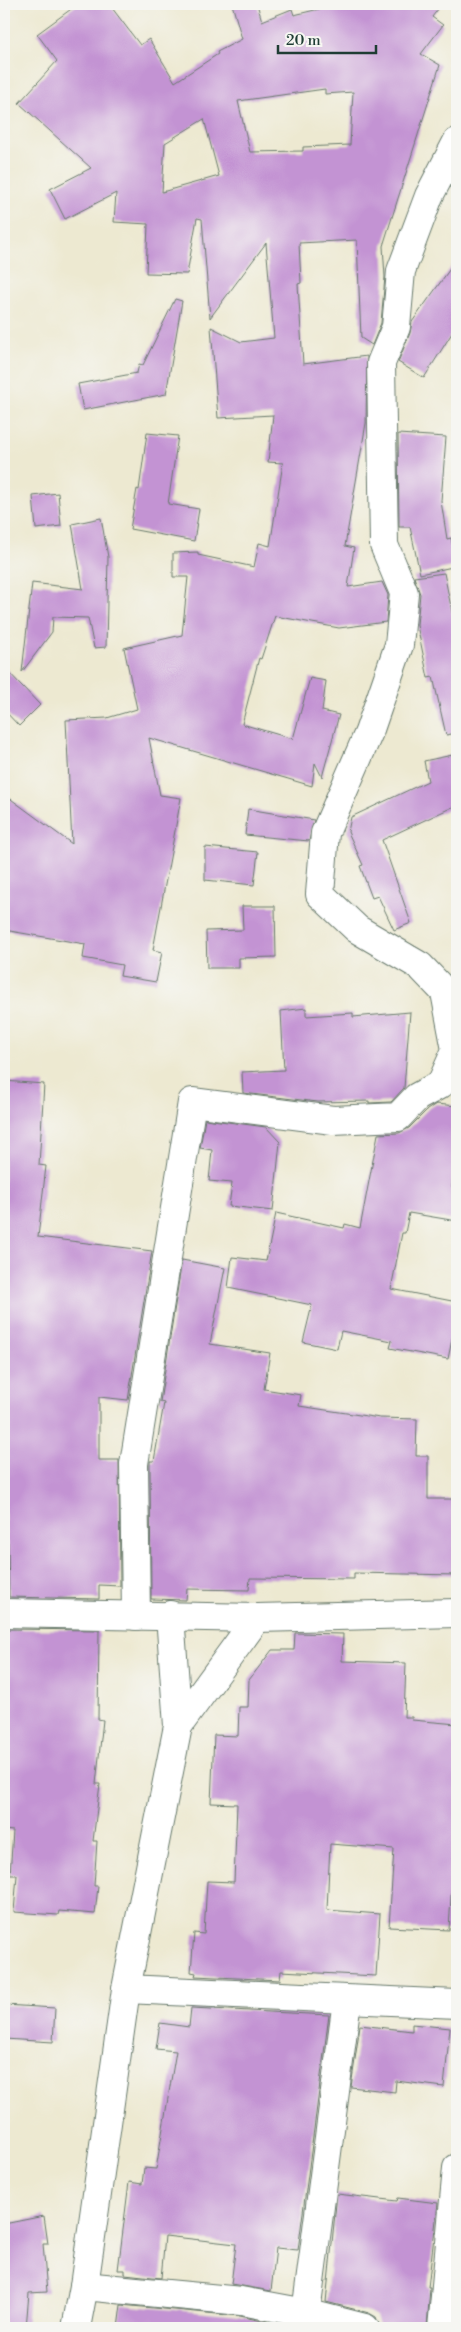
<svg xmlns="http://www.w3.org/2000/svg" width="461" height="2332" viewBox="0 0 461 2332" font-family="'Libre Bodoni',serif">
	<rect width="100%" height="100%" fill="#f6f6f2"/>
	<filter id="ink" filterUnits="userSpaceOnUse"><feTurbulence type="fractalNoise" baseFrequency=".02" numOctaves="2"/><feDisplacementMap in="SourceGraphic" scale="10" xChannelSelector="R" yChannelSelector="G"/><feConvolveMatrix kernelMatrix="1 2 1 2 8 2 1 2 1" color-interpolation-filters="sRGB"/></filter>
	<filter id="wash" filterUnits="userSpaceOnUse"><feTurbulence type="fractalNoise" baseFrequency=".0096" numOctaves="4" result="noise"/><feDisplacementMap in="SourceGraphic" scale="20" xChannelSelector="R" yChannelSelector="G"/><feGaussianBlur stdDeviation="1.12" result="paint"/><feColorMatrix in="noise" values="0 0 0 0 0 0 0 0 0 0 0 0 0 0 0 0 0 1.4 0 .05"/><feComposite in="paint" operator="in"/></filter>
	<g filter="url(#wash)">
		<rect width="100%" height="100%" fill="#ede9d1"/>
		<g id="blocks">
			<g fill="#c393d3" fill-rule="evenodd">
				<path d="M78,4H109L140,45L149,39L175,82L218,54L217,52L242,39L232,4H257L262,21L292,9L294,15L340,4H442L432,17L443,25L421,54L440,65L383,246L385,277L381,323L372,345L361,338L357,240L299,243L301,283L298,284L303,364L367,356L366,423L345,546L354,548L348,587L382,582L388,595L386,622L339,628L275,616L261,659L259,658L242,724L293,739L310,678L326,681L322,711L339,715L322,777L315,763L312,786L149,738L160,795L181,798L153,950L162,952L156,982L120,976L122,965L83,958L85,944L4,930V794L72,844L66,720L107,718L137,709L124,648L182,635L188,577H173V553L198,552V555L254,567L259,543L270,546L283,463L268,462L273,415L218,418L211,327L241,342L274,338L266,243L210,318L202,219L197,218L187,274L146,273L148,224L114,222L116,193L65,219L50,189L91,168L19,103L57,61L37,34ZM325,89V94L353,92L350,145L303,147V151L250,152L238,101ZM204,119L219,176L162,192L165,143Z"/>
				<path d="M457,259V325L424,378L398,362L410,333L412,322Z"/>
				<path d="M175,299L182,301L166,394L83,410L78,384L137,373L139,364L143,365Z"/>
				<path d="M147,433L178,436L168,504L199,509L194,541L130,529L137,489L139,490Z"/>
				<path d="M398,434L446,437L441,501L447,539L451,538L457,566L420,574L410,527H399Z"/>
				<path d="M58,493L61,526L36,529L33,496Z"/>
				<path d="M101,518L108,557L106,647L94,648L88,618L53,617L52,632L22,672L32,583L83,589L72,524Z"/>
				<path d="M444,573L457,636V733L446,735L433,677L428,678L417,625L420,594L414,577Z"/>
				<path d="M4,667L40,705L19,726L4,710Z"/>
				<path d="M457,754V805L382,840L411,923L394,930L378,896L372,898L360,866L363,865L348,832L351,817L428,781L424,761Z"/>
				<path d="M248,809L314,820L309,841L245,835Z"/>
				<path d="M205,847L258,852L254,885L205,880Z"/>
				<path d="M242,906H275L276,957L239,958V968H207L206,931L243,930Z"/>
				<path d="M306,1008V1016L353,1013V1017L410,1012L404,1088L391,1102L369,1103V1101L318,1102L243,1093L242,1072L284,1070L281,1011Z"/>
				<path d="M4,1081L44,1084L39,1165L46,1166L38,1237L152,1251L128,1400L99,1397V1460H119L120,1586L99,1585V1599L9,1597L8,1542H6L4,1493Z"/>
				<path d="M436,1104L457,1106L452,1187L457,1188V1221L409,1213L405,1233H402L391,1289L457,1302V1315L448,1359L390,1348L392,1341L341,1331L337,1349L303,1342L312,1305L228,1288L232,1257L266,1261L276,1213L344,1228L345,1224L360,1228L378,1134L399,1133L409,1128L427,1110Z"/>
				<path d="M205,1119L266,1127L280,1142L273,1211L229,1206L232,1183L209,1181L212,1150L200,1148Z"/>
				<path d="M182,1260L225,1268L210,1344L270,1353L264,1389L301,1395L299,1406L380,1418L417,1419L416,1456H428V1499H457V1575L354,1573V1579L250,1578L249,1590L187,1589L186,1600L151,1599L150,1465V1461H154L164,1403L160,1402Z"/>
				<path d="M4,1629L99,1630L98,1719L103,1720L96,1784H100L93,1841H97L94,1886H98L95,1914L59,1911L58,1915L14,1912L17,1875H10L13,1831L4,1830Z"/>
				<path d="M295,1633L343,1634L342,1661L406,1663L404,1717H412V1720L457,1724V1863H453L449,1930L389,1927L394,1849L330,1844L327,1910L380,1914L376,1976L281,1971L280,1980L195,1976L196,1973L191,1972L194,1933L204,1934L207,1881L234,1882L237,1804L211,1803L214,1735L238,1736L239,1707H248L249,1680L272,1650H294Z"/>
				<path d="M4,2005L55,2008L53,2042L4,2039Z"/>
				<path d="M191,2008L329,2015L298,2250L276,2248L271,2291L231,2284L236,2244L165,2236L161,2278L125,2274V2270H118L129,2182L142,2184L144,2168L156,2169L176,2051L156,2049L160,2023L189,2027Z"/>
				<path d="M412,2024L450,2028L444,2087L396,2081L395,2092L351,2087L360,2025L412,2031Z"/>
				<path d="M337,2194L397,2201L398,2198L438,2203L428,2287H430L427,2328H380L376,2317L369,2313L326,2302Z"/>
				<path d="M44,2216L48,2244H43L47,2292L29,2293L26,2328H4V2224Z"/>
				<path d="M121,2305L239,2316L267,2322L266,2328H118Z"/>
			</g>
		</g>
	</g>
	<g filter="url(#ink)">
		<use href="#blocks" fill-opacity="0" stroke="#67796b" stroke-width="1"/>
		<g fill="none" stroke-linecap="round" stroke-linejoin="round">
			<defs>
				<g id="minor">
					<path d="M4,1613L257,1618L457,1613"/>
					<path d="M136,1616L134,1464L192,1102L333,1120L398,1117L417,1097L441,1084L456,1050L445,992L420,966L357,929L320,894L325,833L369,732L399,645L404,593L384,545L381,363L396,327L401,271L429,196L457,142"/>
					<path d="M178,1726L257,1618"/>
					<path d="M126,1989L457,2004"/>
					<path d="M84,2286L241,2301L306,2313L365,2328"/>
					<path d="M306,2313L347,2000"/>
					<path d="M76,2328L84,2286L126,1989L178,1726L170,1615"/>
					<path d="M442,2328L457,2168"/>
				</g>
			</defs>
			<use href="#minor" stroke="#67796b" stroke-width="30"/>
			<use href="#minor" stroke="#fff" stroke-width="28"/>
		</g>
	</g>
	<rect width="461" height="2332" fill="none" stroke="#f6f6f2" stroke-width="20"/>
	<path d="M278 45v8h98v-8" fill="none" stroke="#1f3d34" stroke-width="2.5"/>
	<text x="286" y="45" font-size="15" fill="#1f3d34" stroke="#f6f6f2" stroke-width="4" paint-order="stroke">20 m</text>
</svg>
